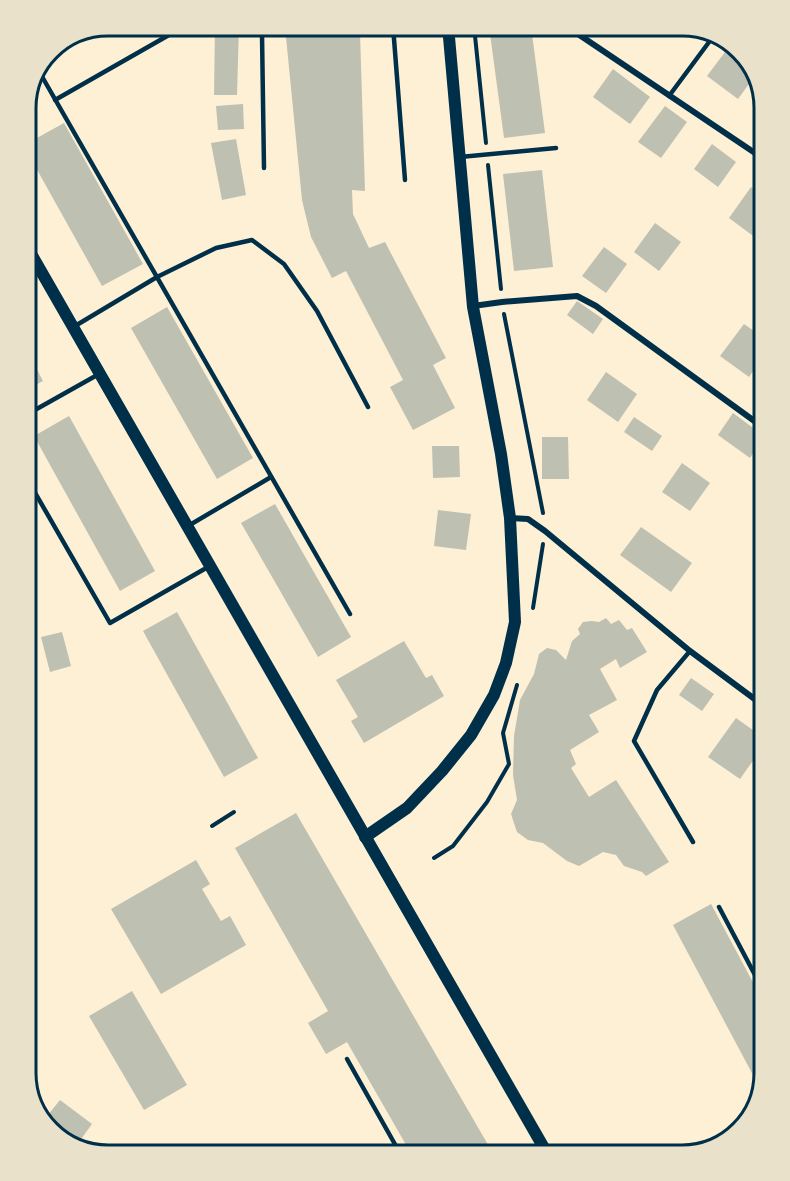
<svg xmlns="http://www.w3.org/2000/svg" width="790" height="1181" viewBox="0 0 790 1181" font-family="'Roboto Serif',serif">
	<rect width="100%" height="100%" fill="#fdf0d5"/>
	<g fill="#bec0b2">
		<path d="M215,26H239L237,95H214Z"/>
		<path d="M489,26H531L545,133L504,138Z"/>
		<path d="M360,33L365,191L352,190L353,214L369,248L385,242L446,358L433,365L455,408L413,430L390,387L403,380L346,271L332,278L311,237L302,200L286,37Z"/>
		<path d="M731,44L754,67L756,74L738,99L707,76Z"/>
		<path d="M613,69L650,97L630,124L593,97Z"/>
		<path d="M243,104L244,129L218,130L216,106Z"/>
		<path d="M665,106L687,122L661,158L638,142Z"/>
		<path d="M64,123L143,264L102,286L26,150V144Z"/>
		<path d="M236,139L246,195L222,200L211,143Z"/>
		<path d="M712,144L736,162L718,187L694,169Z"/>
		<path d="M542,170L553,267L514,271L503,174Z"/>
		<path d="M751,187L764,198V244L729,218Z"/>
		<path d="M655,223L681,242L659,271L634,252Z"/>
		<path d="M604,247L627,264L606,293L582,276Z"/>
		<path d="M577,301L603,319L593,334L567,315Z"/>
		<path d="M167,307L253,458L217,479L131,328Z"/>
		<path d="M744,324L764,338V355L749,377L720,356Z"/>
		<path d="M26,349L43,381L26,390Z"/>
		<path d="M606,372L637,394L618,422L587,400Z"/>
		<path d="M733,413L764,436L750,458L718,435Z"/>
		<path d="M69,416L155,571L120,591L34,436Z"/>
		<path d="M634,417L662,436L652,451L624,432Z"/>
		<path d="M542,437H568L569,479H542Z"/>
		<path d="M432,446H459L460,477L433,478Z"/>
		<path d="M682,463L710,483L690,511L662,492Z"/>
		<path d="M275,504L351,637L318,657L241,523Z"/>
		<path d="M438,510L471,514L466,550L434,546Z"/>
		<path d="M641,527L692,563L671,592L620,555Z"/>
		<path d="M26,581L36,601L26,606Z"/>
		<path d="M177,612L258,758L224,777L143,631Z"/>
		<path d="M606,618L611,624L619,620L627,630L632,628L647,652L620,668L616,659L600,669L617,700L589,715L599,732L570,750L576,764L571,768L589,797L616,780L669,862L646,876L642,872L624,866L616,855L603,852L579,866L567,861L543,843L528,840L517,832L511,814L517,800L513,775L514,736L520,700L534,674L539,654L547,648L556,650L566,660L572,641L580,634L578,629L583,622L592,621L599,622Z"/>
		<path d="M62,632L71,666L50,672L41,637Z"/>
		<path d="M404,641L426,678L432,675L444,696L364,743L351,721L358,717L336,680Z"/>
		<path d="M29,676L36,702L26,705V677Z"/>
		<path d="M691,678L714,694L702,711L679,695Z"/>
		<path d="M736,718L764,738V745L740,779L708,757Z"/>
		<path d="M296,813L494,1155H400L409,1150L347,1042L326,1054L308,1023L328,1011L235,848Z"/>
		<path d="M196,860L210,884L202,889L221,921L230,916L246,945L161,994L111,909Z"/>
		<path d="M711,904L764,1003V1069L753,1075L673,925Z"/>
		<path d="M132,991L187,1085L144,1110L89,1016Z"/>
		<path d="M60,1100L92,1124L76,1146L62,1142L43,1121Z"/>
		<path d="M733,1135L723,1145L705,1150L704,1149Z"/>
	</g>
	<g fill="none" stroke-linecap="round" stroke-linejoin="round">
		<g stroke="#003049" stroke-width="4">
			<path d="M474,26L486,143"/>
			<path d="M488,165L501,289"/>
			<path d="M504,314L543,513"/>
			<path d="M533,608L543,544"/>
			<path d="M212,826L234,812"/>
			<path d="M434,858L453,846L487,802L509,764L503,733L517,685"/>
		</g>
		<g stroke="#003049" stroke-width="4.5">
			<path d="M393,26L405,180"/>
			<path d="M40,73L350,614"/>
			<path d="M669,96L715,34"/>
			<path d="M55,100L183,27"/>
			<path d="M460,157L556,148"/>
			<path d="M264,168L262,34L350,26"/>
			<path d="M75,326L157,277L216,248L252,240L284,264L317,311L368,407"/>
			<path d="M26,415L99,374"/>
			<path d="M26,477L110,623L208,567"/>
			<path d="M188,526L271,477"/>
			<path d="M690,651L657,690L634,741L693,842"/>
			<path d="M719,907L764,992"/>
			<path d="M347,1059L401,1155"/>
		</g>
		<g stroke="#003049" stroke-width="6">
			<path d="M566,26L764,159"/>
			<path d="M473,306L502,302L577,296L596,306L764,428"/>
			<path d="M510,518L528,519L545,531L690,651L764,706"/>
		</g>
		<g stroke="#003049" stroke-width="12">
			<path d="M26,245L548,1155"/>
			<path d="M365,837L407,808L442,771L471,735L494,695L506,663L515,622L510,518L501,454L473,307L448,26"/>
		</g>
	</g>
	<path d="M0 0H790V1181H0ZM108 36H682A72 72 0 0 1 754 108V1073A72 72 0 0 1 682 1145H108A72 72 0 0 1 36 1073V108A72 72 0 0 1 108 36Z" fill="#e9e1ca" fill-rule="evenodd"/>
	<path fill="none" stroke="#003049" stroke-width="3" d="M108 36H682A72 72 0 0 1 754 108V1073A72 72 0 0 1 682 1145H108A72 72 0 0 1 36 1073V108A72 72 0 0 1 108 36Z"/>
</svg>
